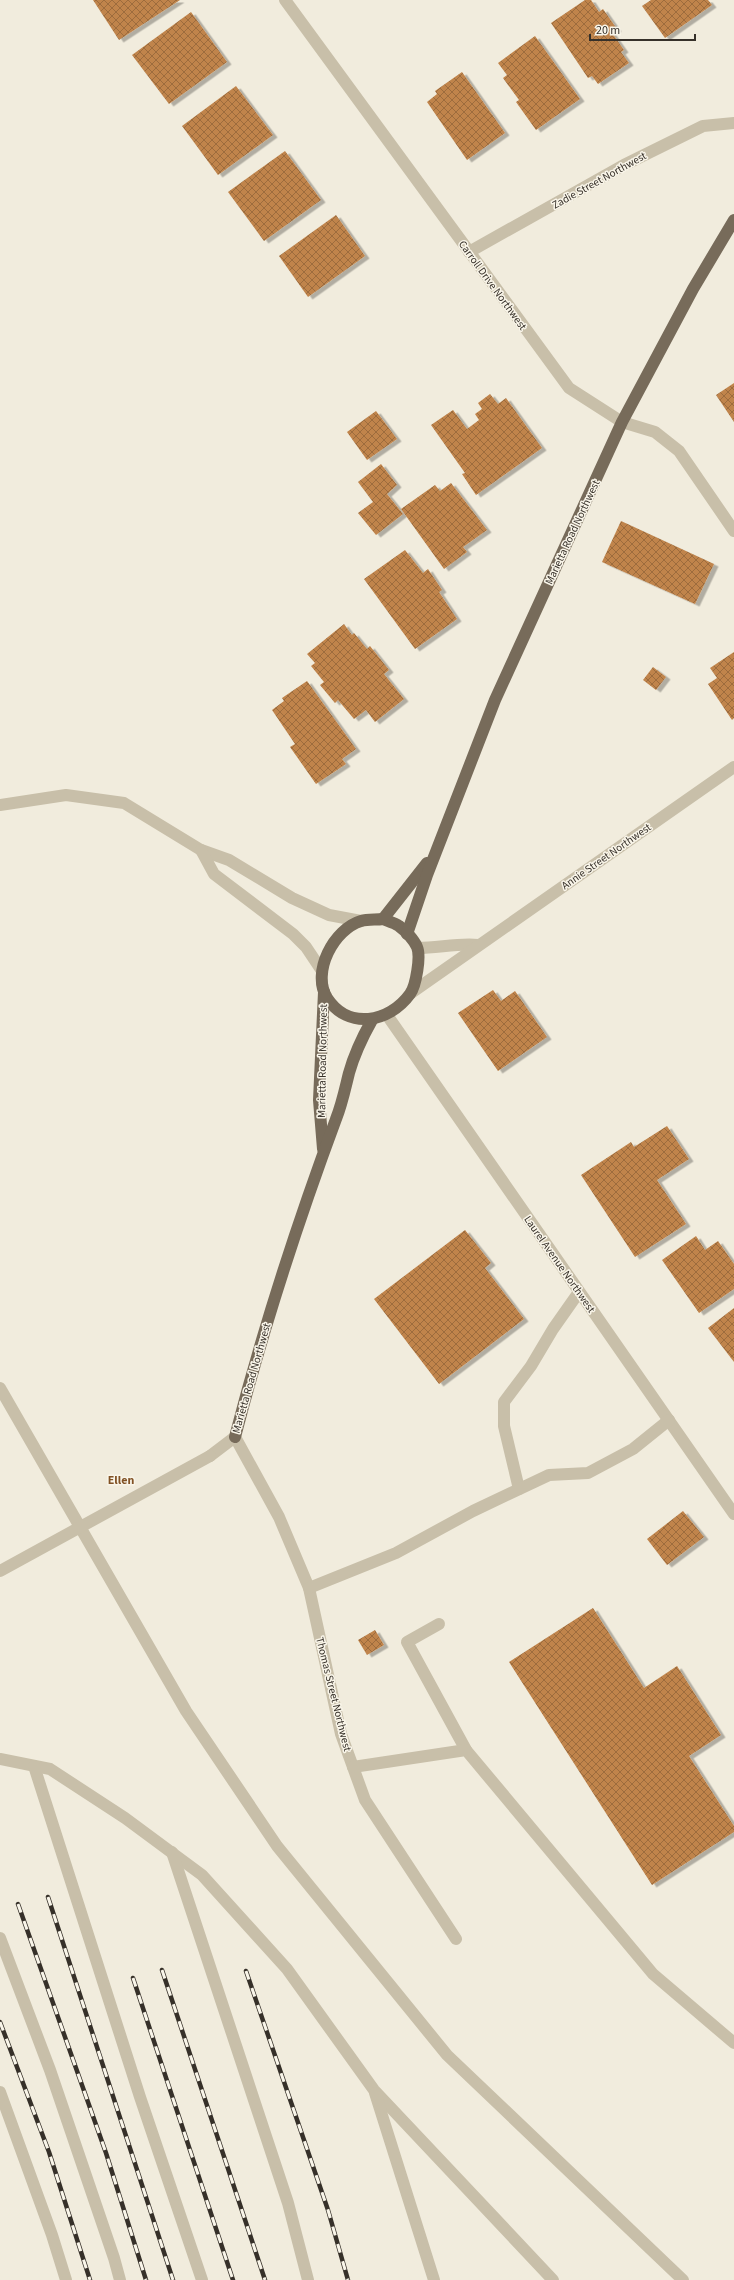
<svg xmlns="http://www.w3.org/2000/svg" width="734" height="2280" viewBox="0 0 734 2280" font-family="'Source Sans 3',sans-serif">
	<defs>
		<pattern id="building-cross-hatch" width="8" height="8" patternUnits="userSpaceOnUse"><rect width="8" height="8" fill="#c0844b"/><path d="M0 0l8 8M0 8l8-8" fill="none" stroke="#9d6c3e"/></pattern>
		<filter id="shadow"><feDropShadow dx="4.5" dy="2.5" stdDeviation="0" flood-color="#0004"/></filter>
	</defs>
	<rect width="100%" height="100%" fill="#f1ecdd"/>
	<g fill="url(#building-cross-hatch)" filter="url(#shadow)">
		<path d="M93,0H180L119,40Z"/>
		<path d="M585,0H591L599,12L603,9L617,29L612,33L624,50L621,52L629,63L598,84L592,76L588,78L551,23Z"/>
		<path d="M651,0H708L712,5L665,38L642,6Z"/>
		<path d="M191,12L227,62L169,104L132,55Z"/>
		<path d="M535,36L580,99L536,130L516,102L519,100L503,78L507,75L498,63Z"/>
		<path d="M462,72L505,133L467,160L427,102L437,94L435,91Z"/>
		<path d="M236,86L273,135L218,175L182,126Z"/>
		<path d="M285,151L321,200L264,241L228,192Z"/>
		<path d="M336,215L365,256L308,297L279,256Z"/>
		<path d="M734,383V422L716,395Z"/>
		<path d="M490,394L498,404L506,398L542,448L476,495L462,474L465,473L431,425L453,410L467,429L479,420L475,414L482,409L478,403Z"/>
		<path d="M376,411L397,439L367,460L347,432Z"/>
		<path d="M381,464L397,485L387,494L403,514L376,535L358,513L373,502L358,482Z"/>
		<path d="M451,483L487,530L463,547L467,552L444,569L401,509L435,485L440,491Z"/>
		<path d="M621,521L714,564L695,604L602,562Z"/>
		<path d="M405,550L423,573L428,569L442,590L439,592L457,619L415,649L364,579Z"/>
		<path d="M344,624L352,635L354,633L367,649L370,646L389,670L384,674L404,699L375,722L366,710L354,719L338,700L335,703L320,685L324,682L311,666L315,663L307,654Z"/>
		<path d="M734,652V718L732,720L708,684L717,678L710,668Z"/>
		<path d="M653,667L666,677L656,690L643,680Z"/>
		<path d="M307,681L356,749L342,759L346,764L316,784L290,747L295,744L272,710L284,701L282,698Z"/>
		<path d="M493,990L501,1001L515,991L547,1037L498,1071L458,1013Z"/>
		<path d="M667,1126L689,1159L657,1180L686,1224L635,1257L581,1175L631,1142L634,1147Z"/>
		<path d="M465,1230L491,1263L485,1268L524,1319L439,1384L374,1299Z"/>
		<path d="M696,1236L705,1250L718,1241L734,1264V1289L699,1313L662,1260Z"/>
		<path d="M734,1308V1362L708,1328Z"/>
		<path d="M683,1511L704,1537L667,1565L647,1539Z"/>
		<path d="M593,1608L644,1688L677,1666L721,1735L689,1756L734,1826V1832L652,1885L509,1662Z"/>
		<path d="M375,1630L384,1645L367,1655L358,1640Z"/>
	</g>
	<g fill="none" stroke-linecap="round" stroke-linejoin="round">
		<g stroke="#c8bfa9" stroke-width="12">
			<path d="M285,0L569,388L622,422L655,432L679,451L734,531"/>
			<path d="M469,252L624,165L703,126L734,123"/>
			<path d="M0,805L66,795L124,803L201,850L229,860L292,898L329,915L361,921"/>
			<path d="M201,850L214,874L293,934L306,947L322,971"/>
			<path d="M418,948C438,948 458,943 478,945"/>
			<path d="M411,993L734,767"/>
			<path d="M387,1015L734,1514"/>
			<path d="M0,1388L186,1711L277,1846L447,2055L683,2280"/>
			<path d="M210,1456L235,1437L279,1517L309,1588L341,1734L365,1800L456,1939"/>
			<path d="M519,1489L504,1426V1402L531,1366L553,1329L579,1292"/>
			<path d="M309,1588L396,1553L473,1511L549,1475L588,1473L633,1449L669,1420"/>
			<path d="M439,1624L407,1642L466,1750"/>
			<path d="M0,1759L50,1769L125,1818L202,1875L287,1969L374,2090L553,2280"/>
			<path d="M34,1766L140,2097L202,2280"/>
			<path d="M353,1767L466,1750L653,1974L734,2043"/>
			<path d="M172,1852L288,2203L308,2280"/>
			<path d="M0,1938L50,2070L114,2258L120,2280"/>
			<path d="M0,2092L52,2235L66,2280"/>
			<path d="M375,2093L434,2280"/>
		</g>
		<g stroke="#776b5a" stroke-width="12">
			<path d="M383,919C388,921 395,923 399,926C406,931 414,940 417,947C421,956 416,986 410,994C389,1023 348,1030 327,998C311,972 334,929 361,921C368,919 376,920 383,919Z"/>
			<path d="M383,919L427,863"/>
			<path d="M407,934L427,875L495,700L622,422L693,289L734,220"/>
			<path d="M323,1149L319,1100L324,992"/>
			<path d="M235,1437C263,1329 297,1224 336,1119C342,1104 345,1089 349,1073C354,1055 363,1036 372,1020"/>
		</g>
		<defs>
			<g id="rail">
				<path d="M48,1897L173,2280"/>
				<path d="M18,1904L106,2153L146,2280"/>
				<path d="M162,1970L265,2280"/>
				<path d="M246,1971L328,2210L348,2280"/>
				<path d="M133,1978L233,2280"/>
				<path d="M0,2022L49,2152L90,2280"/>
			</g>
		</defs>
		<use href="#rail" stroke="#363029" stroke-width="4.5"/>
		<use href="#rail" stroke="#f9f5e9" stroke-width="3" stroke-dasharray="9" stroke-linecap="butt"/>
		<path stroke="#c8bfa9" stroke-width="12" d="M0,1571L210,1456"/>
	</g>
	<g text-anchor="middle" stroke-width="3" stroke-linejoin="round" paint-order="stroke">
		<g font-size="11" fill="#363029" stroke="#f9f5e9">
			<text transform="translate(599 180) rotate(-29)" y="4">Zadie Street Northwest</text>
			<text transform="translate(493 285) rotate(54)" y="4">Carroll Drive Northwest</text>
			<text transform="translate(572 532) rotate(-65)" y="4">Marietta Road Northwest</text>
			<text transform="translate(606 856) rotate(-35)" y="4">Annie Street Northwest</text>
			<text transform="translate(322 1061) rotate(-89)" y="4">Marietta Road Northwest</text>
			<text transform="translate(560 1264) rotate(55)" y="4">Laurel Avenue Northwest</text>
			<text transform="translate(251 1378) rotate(-74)" y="4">Marietta Road Northwest</text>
			<text transform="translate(334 1694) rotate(76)" y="4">Thomas Street Northwest</text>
		</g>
		<g font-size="12" font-weight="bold" fill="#815225" stroke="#f9f5e9">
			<text x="121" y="1484">Ellen</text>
		</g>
	</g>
	<path d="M590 34v6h105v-6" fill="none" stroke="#363029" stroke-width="2"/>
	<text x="596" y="34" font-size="12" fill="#363029" stroke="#f9f5e9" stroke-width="3" paint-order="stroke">20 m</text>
</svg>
